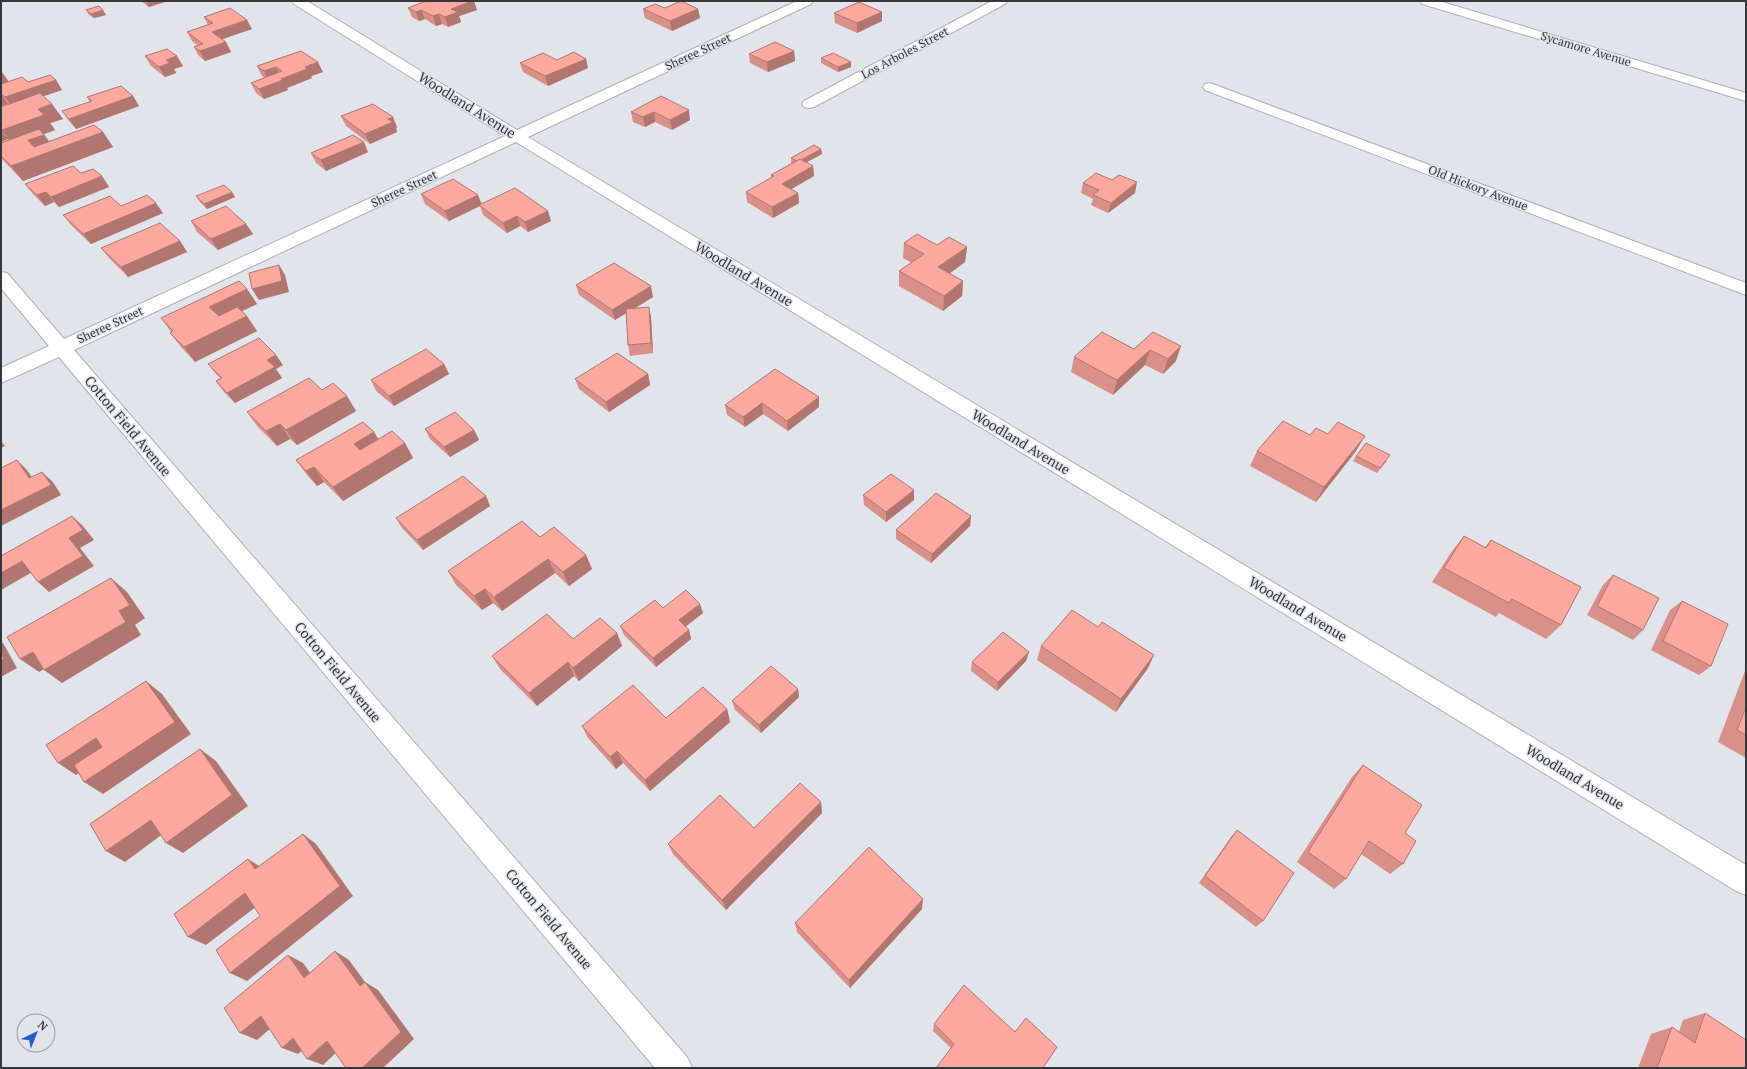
<svg xmlns="http://www.w3.org/2000/svg" width="1747" height="1069" viewBox="0 0 1747 1069" font-family="'PT Serif',serif">
	<rect width="100%" height="100%" fill="#e1e4eb"/>
	<g fill="none" stroke-linecap="round" stroke-linejoin="round">
		<defs>
			<g id="street">
				<path d="M292,1H307L517,130L797,1H813L811,4L528,137L1746,865V895L1736,891L516,142L74,350L687,1057L692,1068H655L59,357L1,383V368L49,346L1,288V272L7,273L64,339L505,136L294,4Z"/>
				<path d="M992,1H1007L1005,4L814,107L809,108L804,107L802,104L804,101Z"/>
				<path d="M1420,1H1439L1746,93V101L1422,4Z"/>
				<path d="M1210,83L1746,283V295L1205,90L1203,87L1205,84Z"/>
			</g>
		</defs>
		<use href="#street" stroke="#adb0b6" stroke-width="2"/>
		<use href="#street" fill="#fff" fill-rule="evenodd"/>
	</g>
	<g fill="#d99088">
		<path d="M141,1H168L149,7Z"/>
		<path d="M408,8L477,10L459,16L461,22L448,27L442,24L436,26L425,19L419,21L412,17Z"/>
		<path d="M665,8L698,9L700,18L672,31L645,18L643,9Z"/>
		<path d="M86,10L106,15L94,18L89,15Z"/>
		<path d="M882,12V21L857,33L835,23L834,13Z"/>
		<path d="M204,17L252,29L222,39L231,52L205,61L199,56L194,47L197,45L192,41L187,32L208,25Z"/>
		<path d="M301,51L323,72L311,76L312,78L287,88L288,90L264,99L256,93L251,83L265,78L262,76L257,66Z"/>
		<path d="M794,51L795,61L768,72L750,63L749,54Z"/>
		<path d="M145,56L183,66L174,69L176,73L165,77L151,66Z"/>
		<path d="M821,58L851,67L838,72L821,63Z"/>
		<path d="M586,59L588,68L548,86L523,72L520,63Z"/>
		<path d="M1,71L8,81L28,82L56,80L62,90L43,96L63,119L50,123L55,130L44,134L49,141L103,132L113,147L23,181L1,158V143L8,140V139L1,142V107L9,104H8L1,106Z"/>
		<path d="M133,96L139,106L76,129L69,121L62,111L90,102L87,97Z"/>
		<path d="M661,96L690,120L672,130L655,122L645,127L633,122L631,112Z"/>
		<path d="M341,116L397,127L396,128L397,132L370,144L346,126Z"/>
		<path d="M821,149L822,154L806,162L813,166L814,176L791,189L798,193L799,203L773,218L747,202L746,192L771,178V175L792,163H791V158Z"/>
		<path d="M368,152L326,171L316,163L311,153Z"/>
		<path d="M81,173L102,176L109,187L59,207L54,202L45,206L33,194L25,184Z"/>
		<path d="M1083,183L1135,193L1108,213L1091,205L1093,199L1081,193Z"/>
		<path d="M421,194L481,204L551,221L528,232L520,226L507,233L483,215L480,206L449,221L425,204Z"/>
		<path d="M196,196L235,197L207,209L199,201Z"/>
		<path d="M121,206L163,213L91,244L71,225L63,215Z"/>
		<path d="M191,221L246,224L253,234L218,250L197,232Z"/>
		<path d="M180,241L187,252L128,277L109,258L101,248Z"/>
		<path d="M904,243L967,247L965,262L949,273L963,281L962,296L943,311L899,286V271L912,263L903,258Z"/>
		<path d="M576,285L653,297L634,309L651,317L653,353L630,356L628,345L626,313L615,320L579,295Z"/>
		<path d="M247,289L257,304L242,311L257,331L195,362L182,348L170,333L171,332L161,318Z"/>
		<path d="M1153,332L1176,361L1163,374L1145,365L1113,395L1071,372L1074,357L1134,349Z"/>
		<path d="M208,364L283,365L276,369L282,378L235,403L223,391L216,381L220,378L216,374Z"/>
		<path d="M444,364L449,374L394,406L376,391L371,380Z"/>
		<path d="M648,374L650,385L609,412L579,389L575,379Z"/>
		<path d="M322,390L356,411L297,445L290,439L277,446L258,427L247,412Z"/>
		<path d="M819,397V407L788,431L763,414L745,427L727,415L725,405Z"/>
		<path d="M425,429L474,430L479,440L450,457L430,439Z"/>
		<path d="M374,432L378,439L405,443L413,458L343,501L324,482L317,486L307,475L296,460Z"/>
		<path d="M1328,434L1356,451L1316,502L1250,466L1257,451L1310,435Z"/>
		<path d="M1356,456L1387,461L1377,473L1353,461Z"/>
		<path d="M863,495L914,500L886,522L864,505Z"/>
		<path d="M486,496L490,506L423,550L402,528L396,518Z"/>
		<path d="M971,516L970,526L931,563L896,539V530Z"/>
		<path d="M1464,536L1485,547L1491,540L1561,625L1546,639L1499,613L1496,617L1432,582L1452,551Z"/>
		<path d="M540,537L586,555L592,569L569,586L555,573L502,611L493,603L482,610L456,585L448,571Z"/>
		<path d="M1613,575L1643,630L1633,640L1587,615L1603,585Z"/>
		<path d="M1682,601L1711,666L1699,675L1651,650L1670,610Z"/>
		<path d="M663,608L703,613L685,627L689,630L691,639L656,667L624,635L620,626Z"/>
		<path d="M1098,627L1148,668L1116,712L1037,660L1041,646Z"/>
		<path d="M617,633L622,646L579,681L574,676L537,706L500,669L492,656Z"/>
		<path d="M1029,652L1026,661L997,691L971,671L972,662Z"/>
		<path d="M1746,670V758L1718,742L1745,671Z"/>
		<path d="M798,689L799,697L761,733L735,710L732,701Z"/>
		<path d="M727,709L730,722L650,791L623,763L616,769L588,738L582,726L666,718Z"/>
		<path d="M1363,765L1405,833L1403,864L1390,874L1361,854L1346,879L1334,889L1297,862L1352,777Z"/>
		<path d="M821,802L822,813L726,910L673,854L668,844L754,828Z"/>
		<path d="M1237,830L1263,921L1256,927L1199,883L1231,837Z"/>
		<path d="M922,909L850,988L797,932L795,923Z"/>
		<path d="M1705,1013L1745,1068H1638L1651,1034L1672,1027L1679,1032L1683,1020Z"/>
		<path d="M934,1024L1043,1068L951,1048L933,1031Z"/>
	</g>
	<g fill="#b0766f">
		<path d="M146,1H168L149,7Z"/>
		<path d="M472,1H474L477,10L459,16L461,22L448,27L445,17L451,9Z"/>
		<path d="M698,9L700,18L672,31L670,21Z"/>
		<path d="M103,10L106,15L94,18L91,14Z"/>
		<path d="M421,10L425,19L419,21L416,12Z"/>
		<path d="M882,12V21L857,33V23Z"/>
		<path d="M439,14L442,24L436,26L433,16Z"/>
		<path d="M247,20L252,29L217,41L212,32Z"/>
		<path d="M226,42L231,52L205,61L200,51Z"/>
		<path d="M794,51L795,61L768,72L767,62Z"/>
		<path d="M177,56L183,66L174,69L176,73L165,77L159,67L166,60Z"/>
		<path d="M586,59L588,68L548,86L545,76Z"/>
		<path d="M318,62L323,72L311,76L312,78L287,88L288,90L264,99L259,89L305,67Z"/>
		<path d="M851,62V67L838,72V67Z"/>
		<path d="M276,67L281,77L269,81L264,71Z"/>
		<path d="M1,72H2L9,82L1,84Z"/>
		<path d="M56,80L62,90L12,107L5,97Z"/>
		<path d="M1,94L8,104L1,106Z"/>
		<path d="M133,96L139,106L76,129L69,119Z"/>
		<path d="M52,104L63,119L50,123L55,130L13,145L2,130L38,109Z"/>
		<path d="M689,110L690,120L672,130L670,120Z"/>
		<path d="M654,112L655,122L645,127L643,117Z"/>
		<path d="M393,117L397,127L396,128L397,132L370,144L365,134L388,119Z"/>
		<path d="M1,131L8,139L1,142Z"/>
		<path d="M103,132L113,147L23,181L11,166Z"/>
		<path d="M44,135L55,149L39,155L28,140Z"/>
		<path d="M364,142L368,152L326,171L321,160Z"/>
		<path d="M821,149L822,154L798,167V162Z"/>
		<path d="M813,166L814,176L783,194L782,184Z"/>
		<path d="M102,176L109,187L59,207L51,197Z"/>
		<path d="M1137,182L1135,193L1108,213L1111,203Z"/>
		<path d="M46,192L54,202L45,206L37,195Z"/>
		<path d="M232,192L235,197L207,209L204,204Z"/>
		<path d="M798,193L799,203L773,218L772,207Z"/>
		<path d="M478,195L482,205H479L480,206L449,221L445,211Z"/>
		<path d="M156,203L163,213L91,244L83,234Z"/>
		<path d="M548,211L551,221L528,232L525,222Z"/>
		<path d="M517,216L520,226L507,233L503,223Z"/>
		<path d="M246,224L253,234L218,250L211,239Z"/>
		<path d="M180,241L187,252L128,277L121,267Z"/>
		<path d="M967,247L965,262L937,283L938,267Z"/>
		<path d="M279,265L285,275L289,292L259,300L252,289Z"/>
		<path d="M963,281L962,296L943,311L944,296Z"/>
		<path d="M651,286L653,297L615,320L612,310Z"/>
		<path d="M247,289L257,304L219,322L209,307Z"/>
		<path d="M649,307L651,317L653,353L651,343Z"/>
		<path d="M247,316L257,331L195,362L184,347Z"/>
		<path d="M1181,346L1176,361L1163,374L1168,359Z"/>
		<path d="M1150,350L1145,365L1113,395L1117,380Z"/>
		<path d="M276,355L283,365L276,369L282,378L235,403L227,393L267,360Z"/>
		<path d="M444,364L449,374L394,406L389,396Z"/>
		<path d="M648,374L650,385L609,412L606,402Z"/>
		<path d="M347,396L356,411L297,445L286,430Z"/>
		<path d="M819,397V407L788,431L787,421Z"/>
		<path d="M762,403L763,414L745,427L743,417Z"/>
		<path d="M280,424L290,439L277,446L266,431Z"/>
		<path d="M474,430L479,440L450,457L444,447Z"/>
		<path d="M374,432L383,447L363,459L354,444Z"/>
		<path d="M1365,436L1356,451L1316,502L1324,487Z"/>
		<path d="M1,441L5,446L1,448Z"/>
		<path d="M405,443L413,458L343,501L333,487Z"/>
		<path d="M17,460L27,470L39,488L29,478Z"/>
		<path d="M314,467L324,482L317,486L306,471Z"/>
		<path d="M42,472L53,482L61,495L1,526V510Z"/>
		<path d="M914,490V500L886,522V512Z"/>
		<path d="M486,496L490,506L423,550L417,540Z"/>
		<path d="M72,516L83,526L94,540L80,548L94,566L49,592L38,582L69,538Z"/>
		<path d="M971,516L970,526L931,563L932,554Z"/>
		<path d="M586,555L592,569L569,586L563,572Z"/>
		<path d="M548,559L555,573L502,611L494,597Z"/>
		<path d="M22,561L34,571L1,590V573Z"/>
		<path d="M111,578L127,592L145,618L135,625L141,635L62,683L44,670L119,611Z"/>
		<path d="M485,589L493,603L482,610L474,596Z"/>
		<path d="M700,604L703,613L681,630L679,620Z"/>
		<path d="M689,630L691,639L656,667L653,658Z"/>
		<path d="M617,633L622,646L579,681L573,668Z"/>
		<path d="M1,641L3,643L17,668L1,677Z"/>
		<path d="M33,652L51,665L39,672L20,659Z"/>
		<path d="M1029,652L1026,661L997,691L998,682Z"/>
		<path d="M1154,655L1148,668L1116,712L1121,699Z"/>
		<path d="M568,662L574,676L537,706L529,693Z"/>
		<path d="M146,681L162,694L191,734L103,794L84,782Z"/>
		<path d="M798,689L799,697L761,733L759,725Z"/>
		<path d="M727,709L730,722L650,791L645,780Z"/>
		<path d="M96,738L114,750L76,775L58,763Z"/>
		<path d="M200,749L216,761L248,806L183,853L166,843Z"/>
		<path d="M617,751L623,763L616,769L610,757Z"/>
		<path d="M821,802L822,813L726,910L722,900Z"/>
		<path d="M151,820L168,830L125,862L106,851Z"/>
		<path d="M303,834L316,844L353,896L247,981L230,973Z"/>
		<path d="M248,859L264,869H255Z"/>
		<path d="M245,893L261,903L206,945L188,937Z"/>
		<path d="M923,899L922,909L850,988L849,980Z"/>
		<path d="M335,951L349,960L365,982L378,990L414,1039L383,1068H362L360,986Z"/>
		<path d="M288,955L303,963L319,985L304,978Z"/>
		<path d="M261,1016L278,1022L257,1040L240,1033Z"/>
		<path d="M293,1038L309,1044L298,1054L282,1048Z"/>
		<path d="M327,1041L342,1047L323,1065L307,1059Z"/>
	</g>
	<g fill="#fca89e" stroke="#b0766f">
		<path d="M426,1H472L451,9L458,12L445,17L439,14L433,16L421,10L416,12L408,8Z"/>
		<path d="M681,1L698,9L670,21L643,9L655,4L665,8Z"/>
		<path d="M859,2L882,12L857,23L834,13Z"/>
		<path d="M99,6L103,10L91,14L86,10Z"/>
		<path d="M230,8L247,20L212,32L226,42L200,51L194,47L203,44L187,32L213,23L204,17Z"/>
		<path d="M775,42L794,51L767,62L749,54Z"/>
		<path d="M167,49L177,56L166,60L170,63L159,67L145,56Z"/>
		<path d="M301,51L318,62L305,67L307,69L281,79L283,80L259,89L251,83L282,71L276,67L264,71L257,66Z"/>
		<path d="M574,52L586,59L545,76L520,63L543,53L557,60Z"/>
		<path d="M833,53L851,62L838,67L821,58Z"/>
		<path d="M50,75L56,80L5,97L1,94V84L22,77L28,82Z"/>
		<path d="M121,86L133,96L69,119L62,111L92,101L87,97Z"/>
		<path d="M40,93L52,104L38,109L44,115L2,130L1,129V107Z"/>
		<path d="M661,96L689,110L670,120L654,112L643,117L631,112Z"/>
		<path d="M373,104L393,117L388,119L393,122L365,134L341,116Z"/>
		<path d="M94,125L103,132L11,166L1,156V143L39,129L44,135L28,140L34,147Z"/>
		<path d="M353,135L364,142L321,160L311,153Z"/>
		<path d="M814,145L821,149L801,160L800,159L797,161L791,158Z"/>
		<path d="M800,159L813,166L782,184L798,193L772,207L746,192L774,176L771,175Z"/>
		<path d="M73,166L81,173L93,169L102,176L51,197L46,192L37,195L25,184Z"/>
		<path d="M1096,173L1112,180L1119,175L1137,182L1111,203L1093,195L1099,190L1083,183Z"/>
		<path d="M453,179L478,195L445,211L421,194Z"/>
		<path d="M224,185L232,192L204,204L196,196Z"/>
		<path d="M515,188L548,211L525,222L517,216L503,223L479,205Z"/>
		<path d="M147,195L156,203L83,234L63,215L110,196L121,206Z"/>
		<path d="M226,206L246,224L211,239L191,221Z"/>
		<path d="M160,223L180,241L121,267L101,248Z"/>
		<path d="M917,234L937,245L949,237L967,247L938,267L963,281L944,296L899,271L924,254L904,243Z"/>
		<path d="M614,263L651,286L612,310L576,285Z"/>
		<path d="M279,265L282,281L252,289L249,273Z"/>
		<path d="M239,281L247,289L209,307L219,316L237,307L247,316L184,347L170,333L173,331L161,318Z"/>
		<path d="M649,307L651,343L628,345L626,309Z"/>
		<path d="M1102,332L1134,349L1153,332L1181,346L1168,359L1150,350L1117,380L1074,357Z"/>
		<path d="M259,338L276,355L267,360L275,367L227,393L216,381L222,378L208,364Z"/>
		<path d="M426,349L444,364L389,396L371,380Z"/>
		<path d="M617,353L648,374L606,402L575,379Z"/>
		<path d="M775,369L819,397L787,421L762,403L743,417L725,405Z"/>
		<path d="M309,378L322,390L333,383L347,396L286,430L280,424L266,431L247,412Z"/>
		<path d="M455,412L474,430L444,447L425,429Z"/>
		<path d="M1283,421L1310,435L1316,428L1328,434L1338,422L1365,436L1324,487L1257,451Z"/>
		<path d="M363,422L374,432L354,444L360,450L392,431L405,443L333,487L314,467L306,471L296,460Z"/>
		<path d="M1366,443L1390,455L1380,468L1356,456Z"/>
		<path d="M17,460L29,478L42,472L51,485L1,510V468Z"/>
		<path d="M891,474L914,490L886,512L863,495Z"/>
		<path d="M463,476L486,496L417,540L396,518Z"/>
		<path d="M936,493L971,516L932,554L896,530Z"/>
		<path d="M72,516L83,530L69,538L83,556L38,582L22,561L1,573V556Z"/>
		<path d="M522,521L540,537L554,527L586,555L563,572L548,559L494,597L485,589L474,596L448,571Z"/>
		<path d="M1464,536L1486,548L1491,540L1581,587L1561,625L1512,599L1509,603L1444,568Z"/>
		<path d="M1613,575L1659,598L1643,630L1597,606Z"/>
		<path d="M111,578L130,605L119,611L126,622L44,670L33,652L20,659L7,637Z"/>
		<path d="M686,590L700,604L679,620L689,630L653,658L620,626L655,600L663,608Z"/>
		<path d="M1682,601L1728,624L1711,666L1663,641Z"/>
		<path d="M1072,610L1098,627L1102,622L1154,655L1121,699L1041,646Z"/>
		<path d="M547,614L573,639L600,618L617,633L573,668L568,662L529,693L492,656Z"/>
		<path d="M1003,632L1029,652L998,682L972,662Z"/>
		<path d="M1,653L4,659L1,661Z"/>
		<path d="M771,666L798,689L759,725L732,701Z"/>
		<path d="M146,681L175,722L84,782L74,765L102,747L96,738L58,763L46,745Z"/>
		<path d="M633,685L666,718L703,687L727,709L645,780L617,751L610,757L582,726Z"/>
		<path d="M1746,707V735L1737,730Z"/>
		<path d="M200,749L232,795L166,843L151,820L106,851L90,824Z"/>
		<path d="M1363,765L1422,805L1405,833L1416,841L1403,864L1369,841L1346,879L1308,852Z"/>
		<path d="M800,783L821,802L722,900L668,844L720,795L754,828Z"/>
		<path d="M1237,830L1294,873L1263,921L1205,876Z"/>
		<path d="M303,834L340,886L230,973L216,950L260,916L245,893L188,937L174,914L248,859L255,869Z"/>
		<path d="M869,847L923,899L849,980L795,923Z"/>
		<path d="M335,951L360,986L365,982L401,1032L362,1068H346L327,1041L307,1059L293,1038L282,1048L261,1016L240,1033L224,1008L288,955L304,978Z"/>
		<path d="M964,985L1015,1032L1026,1018L1057,1047L1043,1068H936L954,1044L934,1024Z"/>
		<path d="M1705,1013L1746,1040V1064L1745,1068H1657L1672,1027L1695,1043Z"/>
	</g>
	<g text-anchor="middle" stroke-width="3" stroke-linejoin="round" paint-order="stroke">
		<g font-size="12" fill="#363739" stroke="#e1e4eb">
			<text transform="translate(1586 49) rotate(17)" y="4">Sycamore Avenue</text>
			<text transform="translate(698 52) rotate(-25)" y="4">Sheree Street</text>
			<text transform="translate(905 53) rotate(-28)" y="4">Los Arboles Street</text>
			<text transform="translate(1478 188) rotate(21)" y="4">Old Hickory Avenue</text>
			<text transform="translate(404 189) rotate(-25)" y="4">Sheree Street</text>
			<text transform="translate(110 325) rotate(-25)" y="4">Sheree Street</text>
		</g>
		<g font-size="14" fill="#363739" stroke="#e1e4eb">
			<text transform="translate(467 105) rotate(32)" y="5">Woodland Avenue</text>
			<text transform="translate(744 274) rotate(31)" y="5">Woodland Avenue</text>
			<text transform="translate(128 426) rotate(50)" y="5">Cotton Field Avenue</text>
			<text transform="translate(1021 442) rotate(31)" y="5">Woodland Avenue</text>
			<text transform="translate(1298 609) rotate(31)" y="5">Woodland Avenue</text>
			<text transform="translate(338 672) rotate(50)" y="5">Cotton Field Avenue</text>
			<text transform="translate(1575 777) rotate(31)" y="5">Woodland Avenue</text>
			<text transform="translate(549 919) rotate(50)" y="5">Cotton Field Avenue</text>
		</g>
	</g>
	<rect width="1747" height="1069" fill="none" stroke="#363739" stroke-width="4"/>
	<g transform="translate(36 1033) rotate(43)"><circle r="19" fill="#e1e4eb" stroke="#9d9fa4"/>
	<path d="M0-3L7 15L0 10L-7 15Z" fill="#235ecb"/>
	<text y="-6" font-size="11" font-weight="bold" text-anchor="middle" fill="#363739">N</text>
	</g>
</svg>
